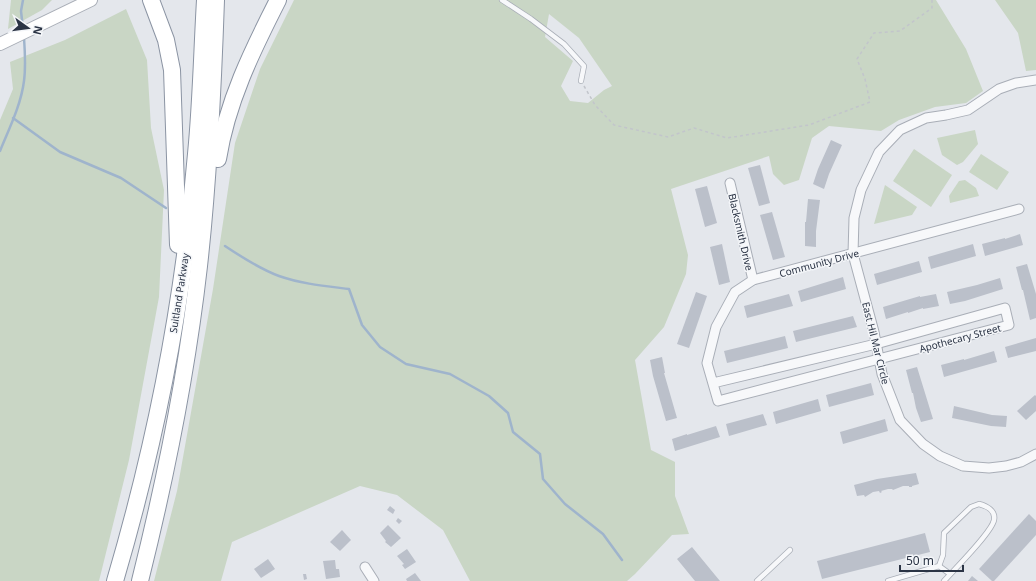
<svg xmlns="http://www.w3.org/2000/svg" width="1036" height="581" viewBox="0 0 1036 581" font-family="'Noto Sans',sans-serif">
	<rect width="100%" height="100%" fill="#e4e7ec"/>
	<g fill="#c9d6c5" fill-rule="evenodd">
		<path d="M11,0H52L42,10L8,29Z"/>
		<path d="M294,0H936L966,49L983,91L966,103L935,107L899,120L881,131L829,126L812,138L799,180L784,185L773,174L769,156L671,189L688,255L686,274L664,327L635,360L651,450L675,462V496L689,534L672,535L635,574L627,581H470L443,530L397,495L360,486L232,542L221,581H154L177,491L213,289L235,143L260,69ZM549,14L579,38L612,86L604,90L588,103L570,101L561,86L573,61L545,37Z"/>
		<path d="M995,0H1036V70L1026,71L1018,33Z"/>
		<path d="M126,9L147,60L151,128L164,190L159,297L129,460L99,581H0V120L13,89L10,62L65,40Z"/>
		<path d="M975,130L978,144L963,162L957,165L942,155L937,138Z"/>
		<path d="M914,149L952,175L931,207L893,181Z"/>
		<path d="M981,154L1009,172L997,190L969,172Z"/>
		<path d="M965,180L976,188L979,196L950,203L949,196L959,181Z"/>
		<path d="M885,185L917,207L912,215L874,224Z"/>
	</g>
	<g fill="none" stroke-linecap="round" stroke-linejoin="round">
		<g stroke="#9fb4cc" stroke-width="2.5">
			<path d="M23,0L21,11L23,29"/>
			<path d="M13,118L60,152L121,178L166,208"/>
			<path d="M0,151C9,129 21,105 24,81C26,66 25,52 24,38"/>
			<path d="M225,246C240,256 262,270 279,276C302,284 325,286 349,289L362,325L380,347L406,364L450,374L489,396L508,413L513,432L540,454L543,479L565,504L603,534L622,560"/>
		</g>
	</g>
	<g fill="#bbc0ca">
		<path d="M831,140L842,145L829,174L824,189L813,184L818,169Z"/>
		<path d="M760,165L770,203L759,206L748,168Z"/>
		<path d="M707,186L717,223L705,227L695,189Z"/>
		<path d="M808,199L820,200L816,231V247L805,246V222H806Z"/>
		<path d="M772,212L785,257L773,260L760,215Z"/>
		<path d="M1020,234L1023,245L985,256L982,244L1005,238V239Z"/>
		<path d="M722,244L730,282L719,285L710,247Z"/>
		<path d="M973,244L976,256L931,269L928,257Z"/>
		<path d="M919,261L922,272L877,285L874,274Z"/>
		<path d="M1027,264L1036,294V318L1030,320L1023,290H1022L1016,267Z"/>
		<path d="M843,277L846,289L801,302L798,291Z"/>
		<path d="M1000,278L1003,289L965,301L950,304L947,292L977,285Z"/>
		<path d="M696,292L707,296L689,348L677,344Z"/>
		<path d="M789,294L793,306L747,318L744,306Z"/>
		<path d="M936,294L939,306L923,309V308L908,313V312L886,319L883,307L920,296V297Z"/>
		<path d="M853,316L857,327L796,342L793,331Z"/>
		<path d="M785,336L788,348L727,363L724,351Z"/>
		<path d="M1036,338V351L1008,358L1005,347Z"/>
		<path d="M994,351L997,362L944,377L941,365L964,359V360Z"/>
		<path d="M662,357L665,373H664L677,418L666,421L653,376L650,360Z"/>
		<path d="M917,367L933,419L921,422L916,408L913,393H912L906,370Z"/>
		<path d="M871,383L874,395L829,407L826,395Z"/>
		<path d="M1035,395L1036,396V411L1026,420L1017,411Z"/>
		<path d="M818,399L821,411L776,424L773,412Z"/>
		<path d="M954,406L992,415L1007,416L1006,427L991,426L952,418Z"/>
		<path d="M763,414L767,425L729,436L726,424Z"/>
		<path d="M885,419L888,431L843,444L840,432Z"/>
		<path d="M716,426L720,437L675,451L672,439L687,434V435Z"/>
		<path d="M916,473L919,484L912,486V487H909V486H903L893,490L892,489H888L881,491L882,492L880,493L879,491L873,492L865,497L864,495L857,496L854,485L877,479Z"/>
		<path d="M390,506L395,510L393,514L387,510Z"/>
		<path d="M1029,514L1036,521V535L994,581H992L979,569Z"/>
		<path d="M398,518L402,521L399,524L396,521Z"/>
		<path d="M388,525L401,538L391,547L385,542L386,541L380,533Z"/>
		<path d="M342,530L351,540L340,551L330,542Z"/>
		<path d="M925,533L930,552L822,579L817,561Z"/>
		<path d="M692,547L715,575L720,581H695L677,559Z"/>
		<path d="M407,549L416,562L405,569L402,565L404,564L397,556Z"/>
		<path d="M268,559L275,569L261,578L254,569Z"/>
		<path d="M335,560L336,569H339L340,577L326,579L323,561Z"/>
		<path d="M415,573L421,581H407L406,579Z"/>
		<path d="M303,574H306L307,579L304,580Z"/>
		<path d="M972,576L978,581H968Z"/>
	</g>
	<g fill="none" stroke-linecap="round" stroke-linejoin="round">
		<defs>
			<g id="lane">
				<path d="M502,0L531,19L564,44L584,66L581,81"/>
				<path d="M939,566L950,574"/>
				<path d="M757,581L790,550"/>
				<path d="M888,581L939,566L943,555L944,533L971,507L979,504C987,506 996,511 994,520C992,532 954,570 944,581"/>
			</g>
			<g id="street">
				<path d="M1036,80L1016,83L999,89L968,110L946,115L926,118L900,130L879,152L861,190L854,218L853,254L874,332L882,374L900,420L923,444L940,456L963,466L989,468L1006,466L1021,462L1036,454"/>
				<path d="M730,183L753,280"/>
				<path d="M713,383L876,344L1005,308L1009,325L718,401L707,363L716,327L735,292L753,280L1019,209"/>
				<path d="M365,567L374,581"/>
			</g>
			<path id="secondary" d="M0,44L91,0"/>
			<g id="highway">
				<path d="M151,0L166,40L172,70L178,245"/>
				<path d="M218,159C227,102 252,51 278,0"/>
				<path d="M115,581C156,442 184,299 196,154C201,103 202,51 205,0"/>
				<path d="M140,581C166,477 187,372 199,266C209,177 213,89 216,0"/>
			</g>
		</defs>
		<use href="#lane" stroke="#a9aeb7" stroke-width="6"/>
		<use href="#street" stroke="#a9aeb7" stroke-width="11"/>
		<use href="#secondary" stroke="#a9aeb7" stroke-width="14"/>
		<use href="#highway" stroke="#8b94a3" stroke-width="18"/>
		<path stroke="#c2c5cb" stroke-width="1.5" stroke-dasharray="3 3" stroke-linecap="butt" d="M584,86L595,105L614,125L668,137L694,128L727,138L809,125L870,102L865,79L857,59L874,33L900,31L932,8V0"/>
		<use href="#lane" stroke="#f7f8fa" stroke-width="4.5"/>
		<use href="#street" stroke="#f7f8fa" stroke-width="9"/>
		<use href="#secondary" stroke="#fff" stroke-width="12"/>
		<use href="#highway" stroke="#fff" stroke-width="16"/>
	</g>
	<g text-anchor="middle" stroke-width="3" stroke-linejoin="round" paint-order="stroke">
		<g font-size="10" fill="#2b3445" stroke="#f4f6f9">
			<text transform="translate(741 232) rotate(77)" y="4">Blacksmith Drive</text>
			<text transform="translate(819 263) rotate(-15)" y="4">Community Drive</text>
			<text transform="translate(179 293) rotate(-81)" y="4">Suitland Parkway</text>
			<text transform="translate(960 338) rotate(-15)" y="4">Apothecary Street</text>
			<text transform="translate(876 343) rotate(76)" y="4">East Hil Mar Circle</text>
		</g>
	</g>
	<g transform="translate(28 28) rotate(104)" stroke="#f4f6f9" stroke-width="3" paint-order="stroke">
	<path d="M0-3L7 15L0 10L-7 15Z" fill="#2b3445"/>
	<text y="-6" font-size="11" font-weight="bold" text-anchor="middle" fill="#2b3445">N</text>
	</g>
	<path d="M900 565v6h63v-6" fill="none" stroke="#2b3445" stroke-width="2"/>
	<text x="906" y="565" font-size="12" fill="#2b3445" stroke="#f4f6f9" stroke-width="3" paint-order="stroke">50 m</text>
</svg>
